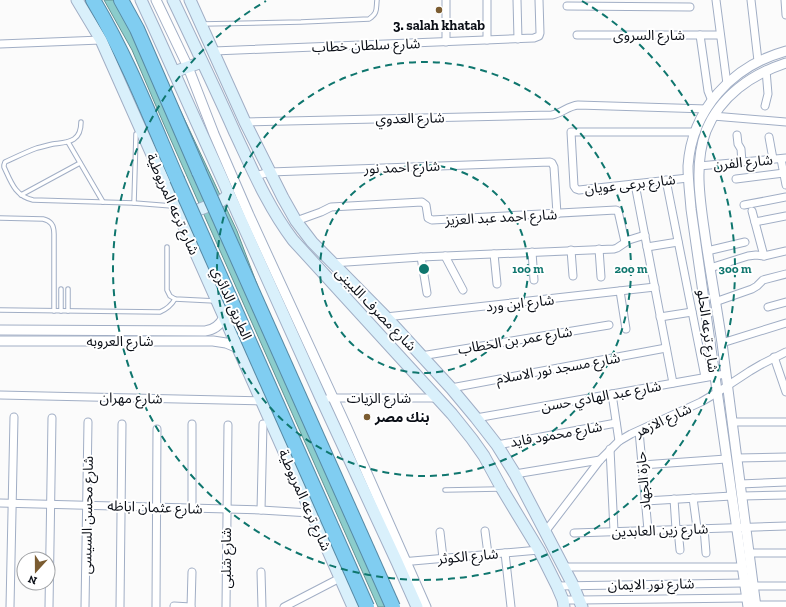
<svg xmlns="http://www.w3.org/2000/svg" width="786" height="607" viewBox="0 0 786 607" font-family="'Zilla Slab','Noto Sans Arabic',serif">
	<rect width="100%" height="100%" fill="#fbfbfb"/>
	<path fill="#8bcccb" stroke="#659395" d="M104,0H122L149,44L237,231L264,303L398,607H378L162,120L132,50Z"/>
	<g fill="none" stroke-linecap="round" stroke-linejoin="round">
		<defs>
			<g id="service">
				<path d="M202,24L301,22L369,19C378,13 376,9 377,0"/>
				<path d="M81,122C81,129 80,135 74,139C68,143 60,143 53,144C48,145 42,147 37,148C26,152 16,157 5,162L4,165V167C11,182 15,196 33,200L134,203L172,206"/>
				<path d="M68,142L103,202"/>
				<path d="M21,195L80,163"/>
				<path d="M134,203L136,134"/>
				<path d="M0,218L43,219C51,221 54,225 54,234V311"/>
				<path d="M167,247V290L170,296L175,299L215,301"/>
				<path d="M0,310L160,312C167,309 171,306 175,299"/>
				<path d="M61,311V289"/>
				<path d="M68,311V289"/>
				<path d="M445,490L499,489"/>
			</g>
			<g id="minor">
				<path d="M446,0V42"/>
				<path d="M487,0V40"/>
				<path d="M517,0L518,39"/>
				<path d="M716,0L727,84"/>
				<path d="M751,0L758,61"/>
				<path d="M785,0L786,15"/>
				<path d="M567,6L690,7"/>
				<path d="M577,35H720"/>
				<path d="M700,35L708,91L712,101"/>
				<path d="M0,44L101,40"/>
				<path d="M214,51L534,38L539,36L540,33L539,0"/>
				<path d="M765,106L768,94L766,70"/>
				<path d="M713,116L786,122"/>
				<path d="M245,122L552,115C562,113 568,106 578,105L707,109"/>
				<path d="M737,135L738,144L741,149L742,162"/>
				<path d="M769,137L773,159"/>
				<path d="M781,159L786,185"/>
				<path d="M699,166L786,158"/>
				<path d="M255,176L270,172L550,162L552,163L554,167L557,214"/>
				<path d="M688,178L579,190L576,189L574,186L571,132H696"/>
				<path d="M736,179L784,173"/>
				<path d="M666,180L705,377"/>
				<path d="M635,184L673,383"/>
				<path d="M744,205L786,197"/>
				<path d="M752,211L764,256"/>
				<path d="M296,221L321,212L331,207L422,202L426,205L428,218L432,220L616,210L618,211L625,242"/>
				<path d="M755,222L786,216"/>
				<path d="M647,247L678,242"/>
				<path d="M599,249L601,277"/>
				<path d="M571,250L573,276"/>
				<path d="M707,251L745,242"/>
				<path d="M532,252L534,280"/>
				<path d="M494,254L497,284"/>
				<path d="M445,256L463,290"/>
				<path d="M421,257L427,293"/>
				<path d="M332,263L421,257L614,249L617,248L629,240L645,235"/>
				<path d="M710,268L748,256L756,255L764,256L786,251"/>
				<path d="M620,291L626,329"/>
				<path d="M715,302L752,289L757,286L763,280L786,274"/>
				<path d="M768,307L786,302"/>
				<path d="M386,317L655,287"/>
				<path d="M660,317L692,312"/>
				<path d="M722,343L786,323"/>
				<path d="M421,356L609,325"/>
				<path d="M774,357L786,392"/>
				<path d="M451,388L666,348"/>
				<path d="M612,394L619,441"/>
				<path d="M0,395L262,401"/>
				<path d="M329,398H437"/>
				<path d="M476,418L725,374"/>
				<path d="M732,422H786"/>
				<path d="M639,431L648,530"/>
				<path d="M497,445L616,423"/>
				<path d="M610,449L614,531"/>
				<path d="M737,458L786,457"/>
				<path d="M642,465L726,459"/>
				<path d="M515,474L600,460"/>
				<path d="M740,484L786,482"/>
				<path d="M742,496L786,495"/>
				<path d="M693,498L697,528"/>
				<path d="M674,499L676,529"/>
				<path d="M645,501L732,496"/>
				<path d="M0,503L261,510L310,513"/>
				<path d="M192,508V424"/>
				<path d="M261,510L263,424"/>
				<path d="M704,528L706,553"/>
				<path d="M678,529L680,550"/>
				<path d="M485,531L488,554"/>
				<path d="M440,532L443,558"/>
				<path d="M545,532L600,460L619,441L631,434L701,402L718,392L750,371L762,364L786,352"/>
				<path d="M574,533L786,526"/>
				<path d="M505,553L511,607"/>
				<path d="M749,553H786"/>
				<path d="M401,562L539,550"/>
				<path d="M564,567H742"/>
				<path d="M261,572L262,607"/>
				<path d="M557,586L744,583"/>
				<path d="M753,586H786"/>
				<path d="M563,600H580L746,598"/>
				<path d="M756,605H786"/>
				<path d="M174,606L191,607"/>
				<path d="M10,607L14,417"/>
				<path d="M49,607L52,418"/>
				<path d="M85,607L88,422"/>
				<path d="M120,607L122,424"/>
				<path d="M156,607L157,429"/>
				<path d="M191,607L192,572"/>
				<path d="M226,607L228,425"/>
				<path d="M284,607L340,578"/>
			</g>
			<g id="tertiary">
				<path d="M156,0L188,67L214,134L249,215L347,428L426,607"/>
				<path d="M0,330L205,331C214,330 220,325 224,317"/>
				<path d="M0,341H213L226,343L238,348"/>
				<path d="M748,607L691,209C690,195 688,181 688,166C692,109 732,66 786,51"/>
				<path d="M756,607C744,519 734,431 722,343C717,309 711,276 706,242C701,206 693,166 706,131C720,96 752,74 786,63"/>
			</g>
			<g id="secondary">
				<path d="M77,0L101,40L353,607"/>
				<path d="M141,0L154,28L321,398L397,562L417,607"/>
				<path d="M173,0C194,44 215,88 235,133C252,169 268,207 293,240L452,414L472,439L484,456L502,489L539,550L557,586L563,600L564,607"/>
				<path d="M190,0L245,122L283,198L296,221L312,242L386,317L451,388L476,418L497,445L515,474L573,585L582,607"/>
				<path d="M174,72L202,62"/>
				<path d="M185,215L221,201L225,198L228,194"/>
			</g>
			<g id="motorway">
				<path d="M93,0C127,57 151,119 177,179"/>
				<path d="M121,0L137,29L199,172"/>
			</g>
		</defs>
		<use href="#service" stroke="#a1aec5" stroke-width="5.5"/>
		<use href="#minor" stroke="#a1aec5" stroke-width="9"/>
		<use href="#tertiary" stroke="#a1aec5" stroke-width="11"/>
		<use href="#secondary" stroke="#a1aec5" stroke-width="13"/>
		<use href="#motorway" stroke="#578aa5" stroke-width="16"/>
		<use href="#service" stroke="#fff" stroke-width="3.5"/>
		<use href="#minor" stroke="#fff" stroke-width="7"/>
		<use href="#tertiary" stroke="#fff" stroke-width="9"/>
		<use href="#secondary" stroke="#d9f0fb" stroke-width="11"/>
		<use href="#motorway" stroke="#80cdf1" stroke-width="14"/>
		<defs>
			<g id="motorway-bridge">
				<path d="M199,172L393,607"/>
				<path d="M177,179L367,607"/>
			</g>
		</defs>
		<use href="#motorway-bridge" stroke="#578aa5" stroke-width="16" stroke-linecap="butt"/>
		<use href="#motorway-bridge" stroke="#80cdf1" stroke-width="14"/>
	</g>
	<g fill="none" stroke="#0f766e" stroke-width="2" stroke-dasharray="7 5">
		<circle cx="424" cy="269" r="104"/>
		<circle cx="424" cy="269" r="207"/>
		<path d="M582 1A311 311 0 1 1 266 1"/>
	</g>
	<g fill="#7b5c31" stroke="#fff" stroke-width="1.5">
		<circle cx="439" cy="10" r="4"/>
		<circle cx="367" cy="417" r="4"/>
	</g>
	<g text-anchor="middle" stroke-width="4" stroke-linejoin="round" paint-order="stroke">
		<g font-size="14" font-weight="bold" fill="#0b0f17" stroke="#fff">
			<text x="439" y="30">3. salah khatab</text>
			<text x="375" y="422" text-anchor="start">بنك مصر</text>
		</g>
		<g font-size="14" fill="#0b0f17" stroke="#fff">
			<text x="649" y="40">شارع السروى</text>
			<text transform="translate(366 45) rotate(-2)" y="5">شارع سلطان خطاب</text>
			<text transform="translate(410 118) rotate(-1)" y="5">شارع العدوي</text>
			<text transform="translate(743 162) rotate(-5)" y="5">شارع الفرن</text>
			<text transform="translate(402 167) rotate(-2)" y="5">شارع احمد نور</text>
			<text transform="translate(630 184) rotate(-6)" y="5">شارع برعى عويان</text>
			<text transform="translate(173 204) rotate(66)" y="5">شارع ترعه المريوطية</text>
			<text transform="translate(501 217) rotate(-3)" y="5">شارع احمد عبد العزيز</text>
			<text transform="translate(232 303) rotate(66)" y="5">الطريق الدائري</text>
			<text transform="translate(520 303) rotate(-6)" y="5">شارع ابن ورد</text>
			<text transform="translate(376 309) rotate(46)" y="5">شارع مصرف اللبينى</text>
			<text transform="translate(708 331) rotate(82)" y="5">شارع ترعه الحلو</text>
			<text transform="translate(515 340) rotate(-9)" y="5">شارع عمر بن الخطاب</text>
			<text x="120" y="346">شارع العروبه</text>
			<text transform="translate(558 368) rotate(-10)" y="5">شارع مسجد نور الاسلام</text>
			<text transform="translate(601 396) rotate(-10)" y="5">شارع عبد الهادي حسن</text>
			<text transform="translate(131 398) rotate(1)" y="5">شارع مهران</text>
			<text x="379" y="403">شارع الزيات</text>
			<text transform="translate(663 420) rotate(-25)" y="5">شارع الازهر</text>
			<text transform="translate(556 434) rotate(-10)" y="5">شارع محمود فايد</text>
			<text transform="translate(643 481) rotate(-95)" y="5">حارة الجهاد</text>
			<text transform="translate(305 500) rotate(66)" y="5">شارع ترعه المريوطية</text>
			<text transform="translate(155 507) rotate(2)" y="5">شارع عثمان اباظه</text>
			<text transform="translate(87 515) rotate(-89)" y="5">شارع محسن السيسى</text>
			<text transform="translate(660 530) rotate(-2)" y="5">شارع زين العابدين</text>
			<text transform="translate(468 556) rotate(-5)" y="5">شارع الكوثر</text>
			<text transform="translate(226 558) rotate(-90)" y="5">شارع شلبى</text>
			<text transform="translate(651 584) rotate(-1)" y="5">شارع نور الايمان</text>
		</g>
	</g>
	<circle cx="424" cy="269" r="6" fill="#0f766e" stroke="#fff" stroke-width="2"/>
	<g font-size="12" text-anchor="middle" font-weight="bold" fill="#0f766e" stroke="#fff" stroke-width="4" stroke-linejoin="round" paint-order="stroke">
		<text x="528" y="273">100 m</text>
		<text x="631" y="273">200 m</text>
		<text x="735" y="273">300 m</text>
	</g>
	<g transform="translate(36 571) rotate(201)"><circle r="19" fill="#ffffff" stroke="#9d9fa2"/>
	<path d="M0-3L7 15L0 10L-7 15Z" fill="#7b5c31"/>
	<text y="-6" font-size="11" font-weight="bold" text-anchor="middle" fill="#0b0f17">N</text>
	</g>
</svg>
